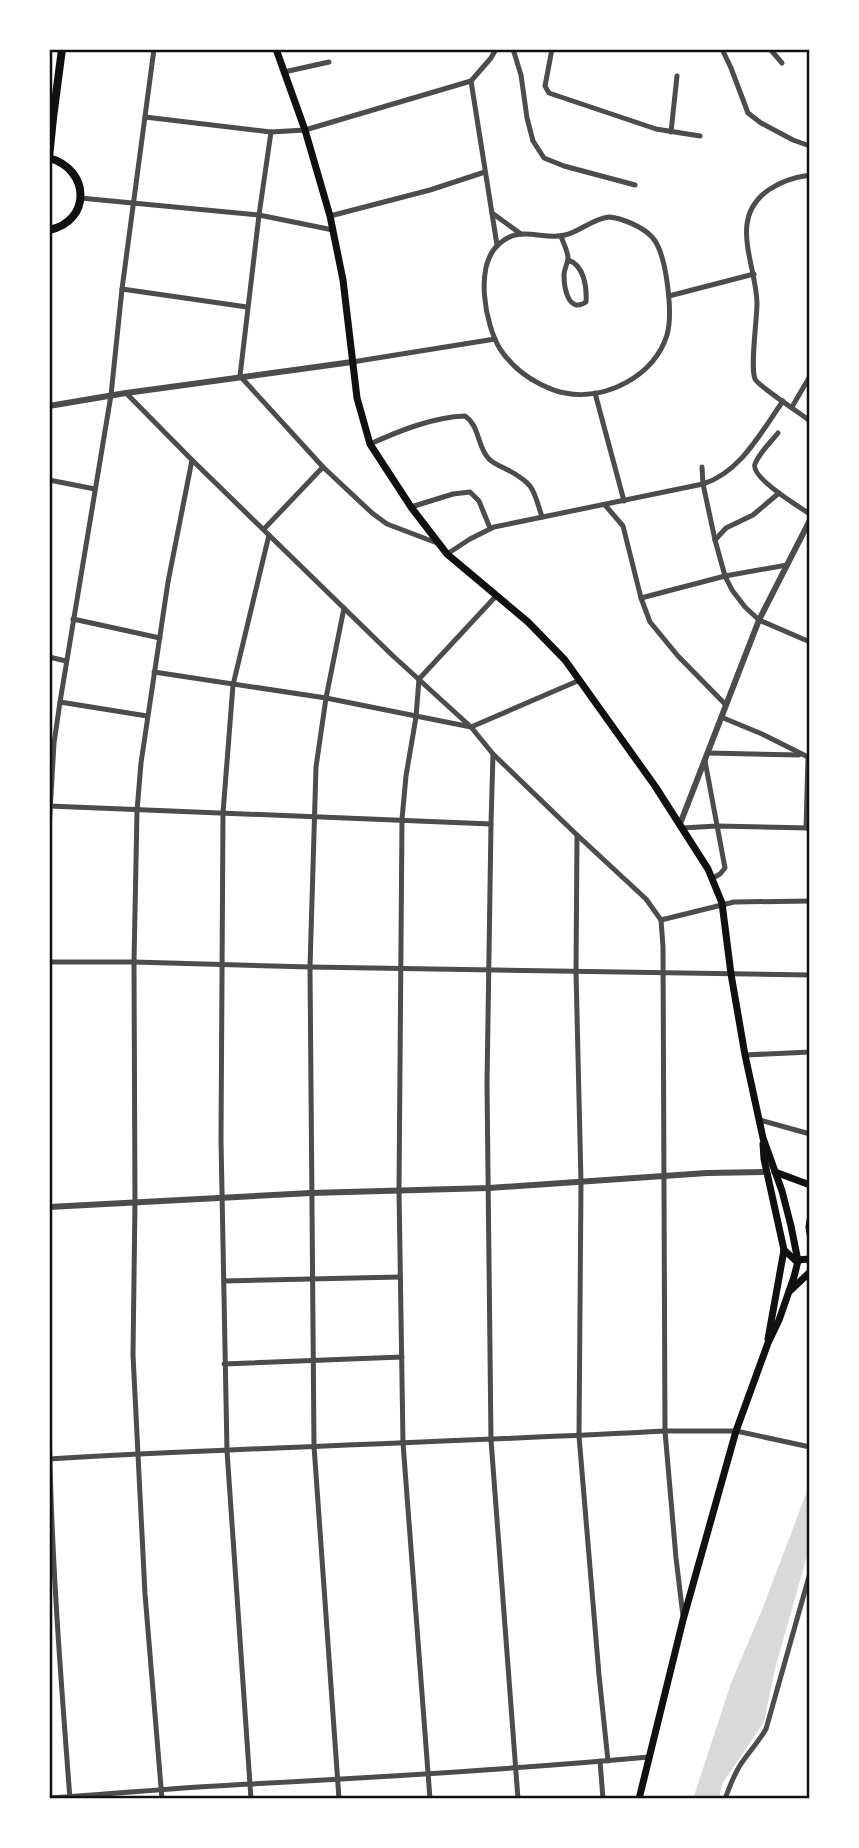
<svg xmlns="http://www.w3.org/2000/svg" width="859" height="1848" viewBox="0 0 859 1848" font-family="Overpass,sans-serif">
	<rect width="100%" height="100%" fill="#fff"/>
	<path fill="#d9d9d9" d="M810,1483V1545L775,1669L764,1722L722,1784L719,1799H693L731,1683L762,1610Z"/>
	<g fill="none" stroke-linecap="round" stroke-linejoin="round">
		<g stroke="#4c4c4c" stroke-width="5">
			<path d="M513,49L521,75L527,118L533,141L544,158L564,166L635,185"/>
			<path d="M552,49L545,86L549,93L656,129L700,136"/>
			<path d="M722,49L731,68L748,113L761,123L793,140L810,146"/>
			<path d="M770,49L782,63"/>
			<path d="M284,72L329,62"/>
			<path d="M471,81L497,245"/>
			<path d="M145,117L271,132L305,130L471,81L491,58L496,49"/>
			<path d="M271,132L259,215L240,376L323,467L372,513L387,524L437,543"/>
			<path d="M671,132L677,76"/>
			<path d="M810,175C796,177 782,181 770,189C727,217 756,263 757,303C757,320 750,367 755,379C758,386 800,413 810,421"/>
			<path d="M80,198L259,215L333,230"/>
			<path d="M492,213L521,234"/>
			<path d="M330,216L430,190L485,172"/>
			<path d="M609,217C622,218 643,227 652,237C667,253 673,314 667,335C654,376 606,401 565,393C556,392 548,388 540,384C524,376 510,364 500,349C485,324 474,266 499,244C520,224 544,241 565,235C581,231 592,219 609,217Z"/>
			<path d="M561,236C563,243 568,251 568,258C568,263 564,269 564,275C564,287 568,314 586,302C587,287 584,265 568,260"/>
			<path d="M122,289L247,307"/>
			<path d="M669,296L754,274"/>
			<path d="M352,362L495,339"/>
			<path d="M126,393L192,460L392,655L471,727L493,754L577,835L646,899L661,920L663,947L665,1431L676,1558L683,1616"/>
			<path d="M595,393L624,501"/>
			<path d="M792,407L810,376"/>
			<path d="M778,433C771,442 759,453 755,464C750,477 799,507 810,514"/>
			<path d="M370,444C399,431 433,417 465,416C480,426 477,447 489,459C494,464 502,467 508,470C535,485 533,489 542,517"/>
			<path d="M702,467L703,484L715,540L725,576L732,590L745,607L759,620L810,642"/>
			<path d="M49,480L95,489"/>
			<path d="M605,505L623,526L641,598L650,622L678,656L725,704"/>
			<path d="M411,507L453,494L470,492L479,501L490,528"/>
			<path d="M264,529L323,467"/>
			<path d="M715,540L726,528L753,515L779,493"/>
			<path d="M447,554L470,539L494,527L703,484C741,472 761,432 783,401"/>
			<path d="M641,598L725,576L787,565"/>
			<path d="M73,619L160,638"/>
			<path d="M49,657L66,661"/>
			<path d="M154,672L326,698L471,727L580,680"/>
			<path d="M60,702L147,716"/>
			<path d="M721,717L762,734L810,758"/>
			<path d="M708,753L799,755"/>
			<path d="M493,754L491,824L487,1084L491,1440L518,1799"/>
			<path d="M705,761L725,868L720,874L713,878"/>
			<path d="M49,806L491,824"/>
			<path d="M682,828L717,826L810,828"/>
			<path d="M806,828L808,757"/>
			<path d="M49,829L54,743L60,702L111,395L122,289L154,49"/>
			<path d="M577,835L576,972L581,1182L579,1436L599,1675L608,1761"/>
			<path d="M661,920L734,902L810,901"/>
			<path d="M49,962H134L310,967L810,975"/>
			<path d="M745,1055L810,1052"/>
			<path d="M760,1120L810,1134"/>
			<path d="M224,1281L400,1277"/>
			<path d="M224,1364L402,1357"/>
			<path d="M49,1408C50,1538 60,1669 70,1799"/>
			<path d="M49,1459C254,1447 460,1442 665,1431H736L810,1447"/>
			<path d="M600,1761L603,1799"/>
			<path d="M49,1798C116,1794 183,1787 251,1784C384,1777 517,1769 649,1757"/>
			<path d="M162,1799L145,1594L133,1355L135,1202L134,962L137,811L141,763L168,582L192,460"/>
			<path d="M251,1799L227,1451L221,1140L223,813L233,685L269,535"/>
			<path d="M339,1799L314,1446L310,967L316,767L326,698L344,608"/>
			<path d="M430,1799L403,1443L399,1191L402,819L406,776L416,717L419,679L497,595"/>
			<path d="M725,1799C729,1788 733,1777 739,1767C747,1754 758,1743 766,1729L810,1573"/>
		</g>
		<g stroke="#4c4c4c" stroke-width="6">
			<path d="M49,406L126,393L352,362"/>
			<path d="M680,824L759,620L810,520"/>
			<path d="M49,1207L311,1193L489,1188L707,1173L767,1172"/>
		</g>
		<g stroke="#111" stroke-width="7">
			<path d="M276,49L305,130L330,216L343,280L357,398L370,444L411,507L447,554L528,622L565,660L655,786L708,869L722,903L731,974L745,1055L763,1138L782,1191L791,1226L798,1261L794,1277L779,1320L768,1343L736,1431L683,1620L639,1799"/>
			<path d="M763,1144L764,1159L784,1250L768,1339"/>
			<path d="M775,1172L810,1185"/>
			<path d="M810,1220L809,1227L810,1234"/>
			<path d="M784,1250L795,1260L810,1259"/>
			<path d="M791,1290L810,1272"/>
		</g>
		<g stroke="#111" stroke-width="8">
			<path d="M49,158L53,118L62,49"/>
			<path d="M49,158C90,169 92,221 49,230"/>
		</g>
	</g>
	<rect width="859" height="1848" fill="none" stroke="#ffffff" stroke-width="102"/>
	<rect x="51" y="51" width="757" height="1746" fill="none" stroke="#111" stroke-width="2.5"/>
</svg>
